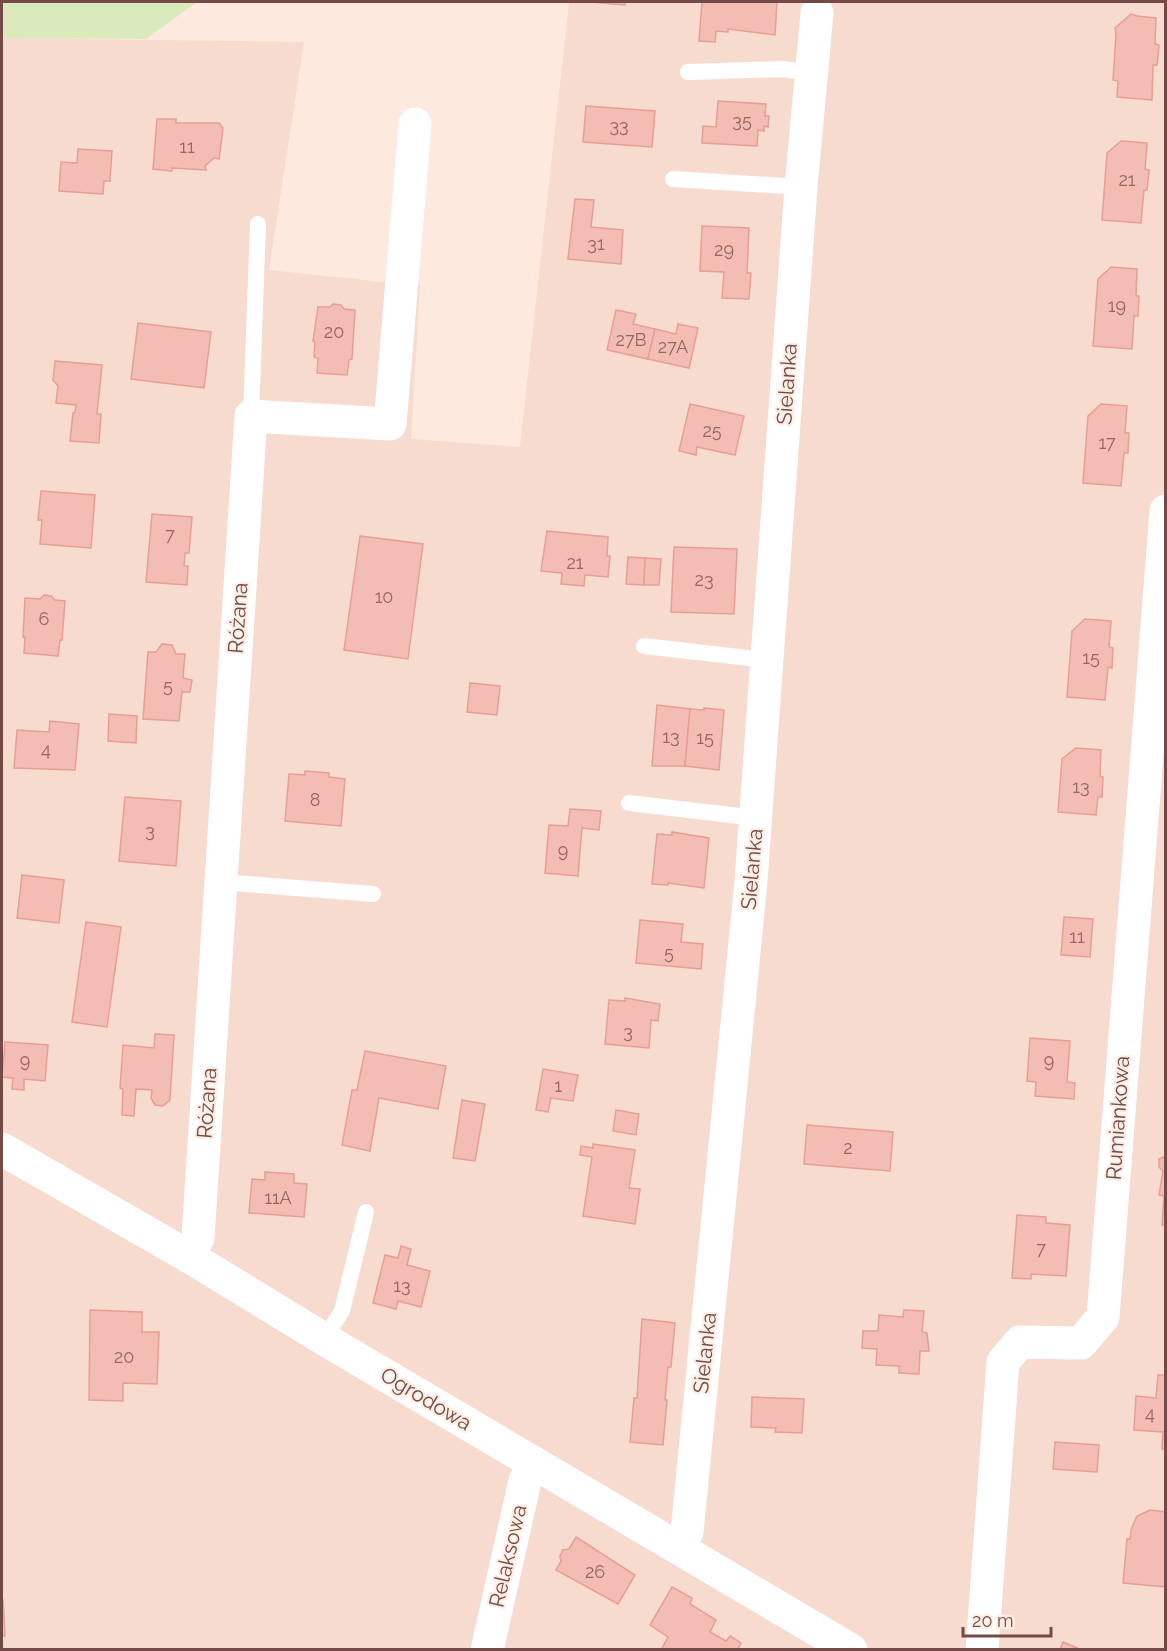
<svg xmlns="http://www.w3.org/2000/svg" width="1167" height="1651" viewBox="0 0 1167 1651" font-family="Raleway,sans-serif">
	<rect width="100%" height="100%" fill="#fde9dd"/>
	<path fill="#f7dbcf" d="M569,2H1165V1649L2,1650V38L304,42L269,270L420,286L411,439L520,447Z"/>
	<path fill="#daeabc" d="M2,2H197L146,39L2,38Z"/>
	<g fill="#f3bdb4" stroke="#e69f94" stroke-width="1.5">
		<path d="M590,2H625V5Z"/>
		<path d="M702,2H777L775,35L728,29V32L716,31L715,42L699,41Z"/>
		<path d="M1131,14L1137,16L1156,18L1155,44L1159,45L1157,65H1153L1152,100L1117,97L1118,81L1113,80L1116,34L1115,28Z"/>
		<path d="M718,101L766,104L765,116H769L768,127L764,126V131L758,130L757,146L702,143L703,126L716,127Z"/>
		<path d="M586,106L655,111L652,147L583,142Z"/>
		<path d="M157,119H176V123H219L223,128L219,159L214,158L205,166L206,170L172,168V171L153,169Z"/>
		<path d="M1121,141L1147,143L1145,169L1149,170L1147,190H1144L1141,223L1102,220L1107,153Z"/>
		<path d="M78,149L112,151L110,181H104L103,194L59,191L61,162L77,163Z"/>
		<path d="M575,199L594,200L591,227L623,230L621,264L568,259Z"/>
		<path d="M702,226L749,228L747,273H751L749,299L722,298L724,272L700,271Z"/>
		<path d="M1111,267L1137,269L1136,296H1139L1138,316H1134L1132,349L1093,346L1098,279Z"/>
		<path d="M333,304L341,305L344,309L355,310L352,359L349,360L347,375L317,373L318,358L314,357L315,342L313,341L318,307H330Z"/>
		<path d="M616,310L636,314L633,324L655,329L648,359L607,350Z"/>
		<path d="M138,323L211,332L204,388L131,379Z"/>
		<path d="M678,324L698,328L689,368L648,359L655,329L676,334Z"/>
		<path d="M55,361L102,365L97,414H101L99,443L70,441L73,413L75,412L76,405L56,403L58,386L53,380Z"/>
		<path d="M690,404L744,416L735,455L697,447L696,455L679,451Z"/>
		<path d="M1101,404L1127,406L1125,433H1129L1128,453H1124L1121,486L1083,483L1088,416Z"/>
		<path d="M41,491L95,495L91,548L40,544L42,520H38Z"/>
		<path d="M152,514L192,517L189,553H185L184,566H188L187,585L146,582Z"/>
		<path d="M547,531L608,537L607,556H610L608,577L585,575L584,586L561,584L562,573L541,571Z"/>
		<path d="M360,536L423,544L408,659L344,650Z"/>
		<path d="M674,547L737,549L734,614L671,612Z"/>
		<path d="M628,557L645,558L644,585L626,584Z"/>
		<path d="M645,558L661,559L659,585H644Z"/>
		<path d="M44,595L51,596L55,600L65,601L62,640H60L58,656L24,653L25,637H23L25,598L40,599Z"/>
		<path d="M1085,619L1111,621L1109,647L1113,648L1112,668L1108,667L1105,700L1067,697L1072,631Z"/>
		<path d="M162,644L172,645L176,654H185L183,678L192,680L190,692H182L179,721L143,719L148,652H156Z"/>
		<path d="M470,683L500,686L497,715L467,712Z"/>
		<path d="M657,705L690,709L685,766H652Z"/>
		<path d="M704,708L724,710L719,770L685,766L690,709L704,710Z"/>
		<path d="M109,714L137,716L136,743L108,741Z"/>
		<path d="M50,721L79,724L75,770L14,768L17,730L49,732Z"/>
		<path d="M1076,748L1101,750L1100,776L1103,777L1102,797H1098L1096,815L1058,812L1062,759Z"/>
		<path d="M305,771L329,773V777L345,779L341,826L285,821L289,774L305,775Z"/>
		<path d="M125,797L181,801L176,866L119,861Z"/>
		<path d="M570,809L601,811L599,830L582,828L578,876L545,873L549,825L568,826Z"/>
		<path d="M672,832L709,838L704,888L668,883V885L652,884L657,834L672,835Z"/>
		<path d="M22,875L64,880L59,923L17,918Z"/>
		<path d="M1064,917L1093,919L1090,957L1061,955Z"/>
		<path d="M640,920L683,924L681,942L703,944L701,969L636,963Z"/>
		<path d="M86,922L121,927L107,1027L72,1022Z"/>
		<path d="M625,998L660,1004L658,1021L651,1020L649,1048L605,1044L609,1000L625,1001Z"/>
		<path d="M155,1034L174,1035L170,1100L163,1106L155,1105L151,1098L152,1090L136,1089L134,1116L122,1115L123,1089L120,1088L123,1045L154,1048Z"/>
		<path d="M1030,1038L1070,1041L1067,1082L1075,1083L1074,1099L1035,1096L1036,1082L1027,1081Z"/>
		<path d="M5,1042L48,1045L45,1081L24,1079V1090L12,1089L13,1078L2,1077Z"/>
		<path d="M365,1051L446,1066L438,1109L379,1098L370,1151L342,1145L352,1090H357Z"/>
		<path d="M543,1069L578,1075L573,1101L551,1098L548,1112L536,1110Z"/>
		<path d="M462,1100L485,1104L475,1161L453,1158Z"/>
		<path d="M616,1110L639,1114L636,1135L613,1131Z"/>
		<path d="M807,1125L893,1132L890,1171L804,1164Z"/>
		<path d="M593,1144L635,1150L629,1188L640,1189L635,1224L583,1216L592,1157L580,1155L581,1146L593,1148Z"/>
		<path d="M1166,1156V1225H1162L1164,1196L1159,1195L1163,1171L1159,1167V1159Z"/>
		<path d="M265,1172L294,1174V1183L307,1184L304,1217L249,1213L252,1179L265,1180Z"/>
		<path d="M1017,1215L1046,1217V1223L1070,1225L1066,1276L1031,1274V1279L1012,1278Z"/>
		<path d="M401,1246L411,1249L407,1265L430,1271L421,1307L398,1301L396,1309L373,1303L385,1255L398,1258Z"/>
		<path d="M90,1310L142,1312V1332H159L157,1384L123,1383V1401L89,1400Z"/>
		<path d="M904,1310L924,1311L922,1332L927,1333L929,1351H920L919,1374L899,1373V1366L876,1365L877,1349L862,1348L863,1331H878L879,1315L903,1317Z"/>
		<path d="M642,1319L675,1323L671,1367H668L665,1400H667L663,1445L630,1442L634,1398H637Z"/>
		<path d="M1158,1375H1166V1449H1162L1163,1432L1134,1430L1136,1396L1156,1398Z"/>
		<path d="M752,1397L804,1399L802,1433L775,1432L776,1428L751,1427Z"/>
		<path d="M1055,1442L1099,1445L1097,1472L1053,1469Z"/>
		<path d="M1150,1510L1166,1512V1587L1123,1583L1127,1539H1130L1131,1530L1137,1516Z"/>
		<path d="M576,1537L635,1575L618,1604L556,1570L561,1561L560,1556L563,1550L569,1549Z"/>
		<path d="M672,1587L692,1598L690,1604L716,1620L710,1632L726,1641L730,1636L741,1643L738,1649L739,1650H661L668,1637L650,1625Z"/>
		<path d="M2,1600H3L5,1636H2Z"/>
		<path d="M1063,1642L1082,1650H1060Z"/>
	</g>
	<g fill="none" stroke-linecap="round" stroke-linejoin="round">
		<g stroke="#fff" stroke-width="16">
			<path d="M688,72L782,69L811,73"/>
			<path d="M673,179L801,187"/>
			<path d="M251,416L258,224"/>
			<path d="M644,646L766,660"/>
			<path d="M629,803L756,818"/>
			<path d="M221,882L373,894"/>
			<path d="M324,1339L342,1311L366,1212"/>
		</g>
		<g stroke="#fff" stroke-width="33">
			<path d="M2,1149L188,1256L324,1339L851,1650"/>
			<path d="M188,1256L198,1238L251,416L390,424L415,124"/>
			<path d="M679,1548L687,1532L751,881L801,187L817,13"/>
			<path d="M487,1650L525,1481L534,1463"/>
			<path d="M982,1650L1003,1362L1020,1342L1081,1343L1103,1317L1166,511"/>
		</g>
	</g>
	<g text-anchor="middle" stroke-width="4.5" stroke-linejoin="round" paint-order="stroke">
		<g font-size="18" fill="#936761">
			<text x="742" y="127">35</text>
			<text x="619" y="132">33</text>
			<text x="187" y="153">11</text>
			<text x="1127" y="186">21</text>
			<text x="596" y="250">31</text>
			<text x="724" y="256">29</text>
			<text x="1117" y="312">19</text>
			<text x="334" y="338">20</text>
			<text x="631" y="346">27B</text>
			<text x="673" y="353">27A</text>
			<text x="712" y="437">25</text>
			<text x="1107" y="449">17</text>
			<text x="170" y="541">7</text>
			<text x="575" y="569">21</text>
			<text x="704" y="586">23</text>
			<text x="384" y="603">10</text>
			<text x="44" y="625">6</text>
			<text x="1091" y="664">15</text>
			<text x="168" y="692">5</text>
			<text x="671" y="743">13</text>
			<text x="705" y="744">15</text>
			<text x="46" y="756">4</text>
			<text x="1081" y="793">13</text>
			<text x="315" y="806">8</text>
			<text x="150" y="837">3</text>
			<text x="563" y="857">9</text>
			<text x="1077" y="943">11</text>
			<text x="669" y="959">5</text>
			<text x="628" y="1038">3</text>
			<text x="25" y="1067">9</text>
			<text x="1049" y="1067">9</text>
			<text x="558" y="1092">1</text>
			<text x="848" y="1154">2</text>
			<text x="278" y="1204">11A</text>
			<text x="1041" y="1255">7</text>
			<text x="402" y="1292">13</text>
			<text x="124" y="1363">20</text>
			<text x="1150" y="1420">4</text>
			<text x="595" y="1578">26</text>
		</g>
		<g font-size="21" fill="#734a45" stroke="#ffeee4">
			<text transform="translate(787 384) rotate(-86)" y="7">Sielanka</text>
			<text transform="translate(238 618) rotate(-86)" y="7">Różana</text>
			<text transform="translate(752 869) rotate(-85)" y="7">Sielanka</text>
			<text transform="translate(207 1103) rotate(-86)" y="7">Różana</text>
			<text transform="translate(1118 1118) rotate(-86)" y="7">Rumiankowa</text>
			<text transform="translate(705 1353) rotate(-84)" y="7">Sielanka</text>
			<text transform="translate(426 1399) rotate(31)" y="7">Ogrodowa</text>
			<text transform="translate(508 1556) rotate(-77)" y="7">Relaksowa</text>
		</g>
	</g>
	<rect width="1167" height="1651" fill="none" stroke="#734a45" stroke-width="6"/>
	<path d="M963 1627v9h88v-9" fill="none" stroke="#734a45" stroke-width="3"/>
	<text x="972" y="1627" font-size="18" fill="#734a45" stroke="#ffeee4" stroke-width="4.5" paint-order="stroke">20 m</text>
</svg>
